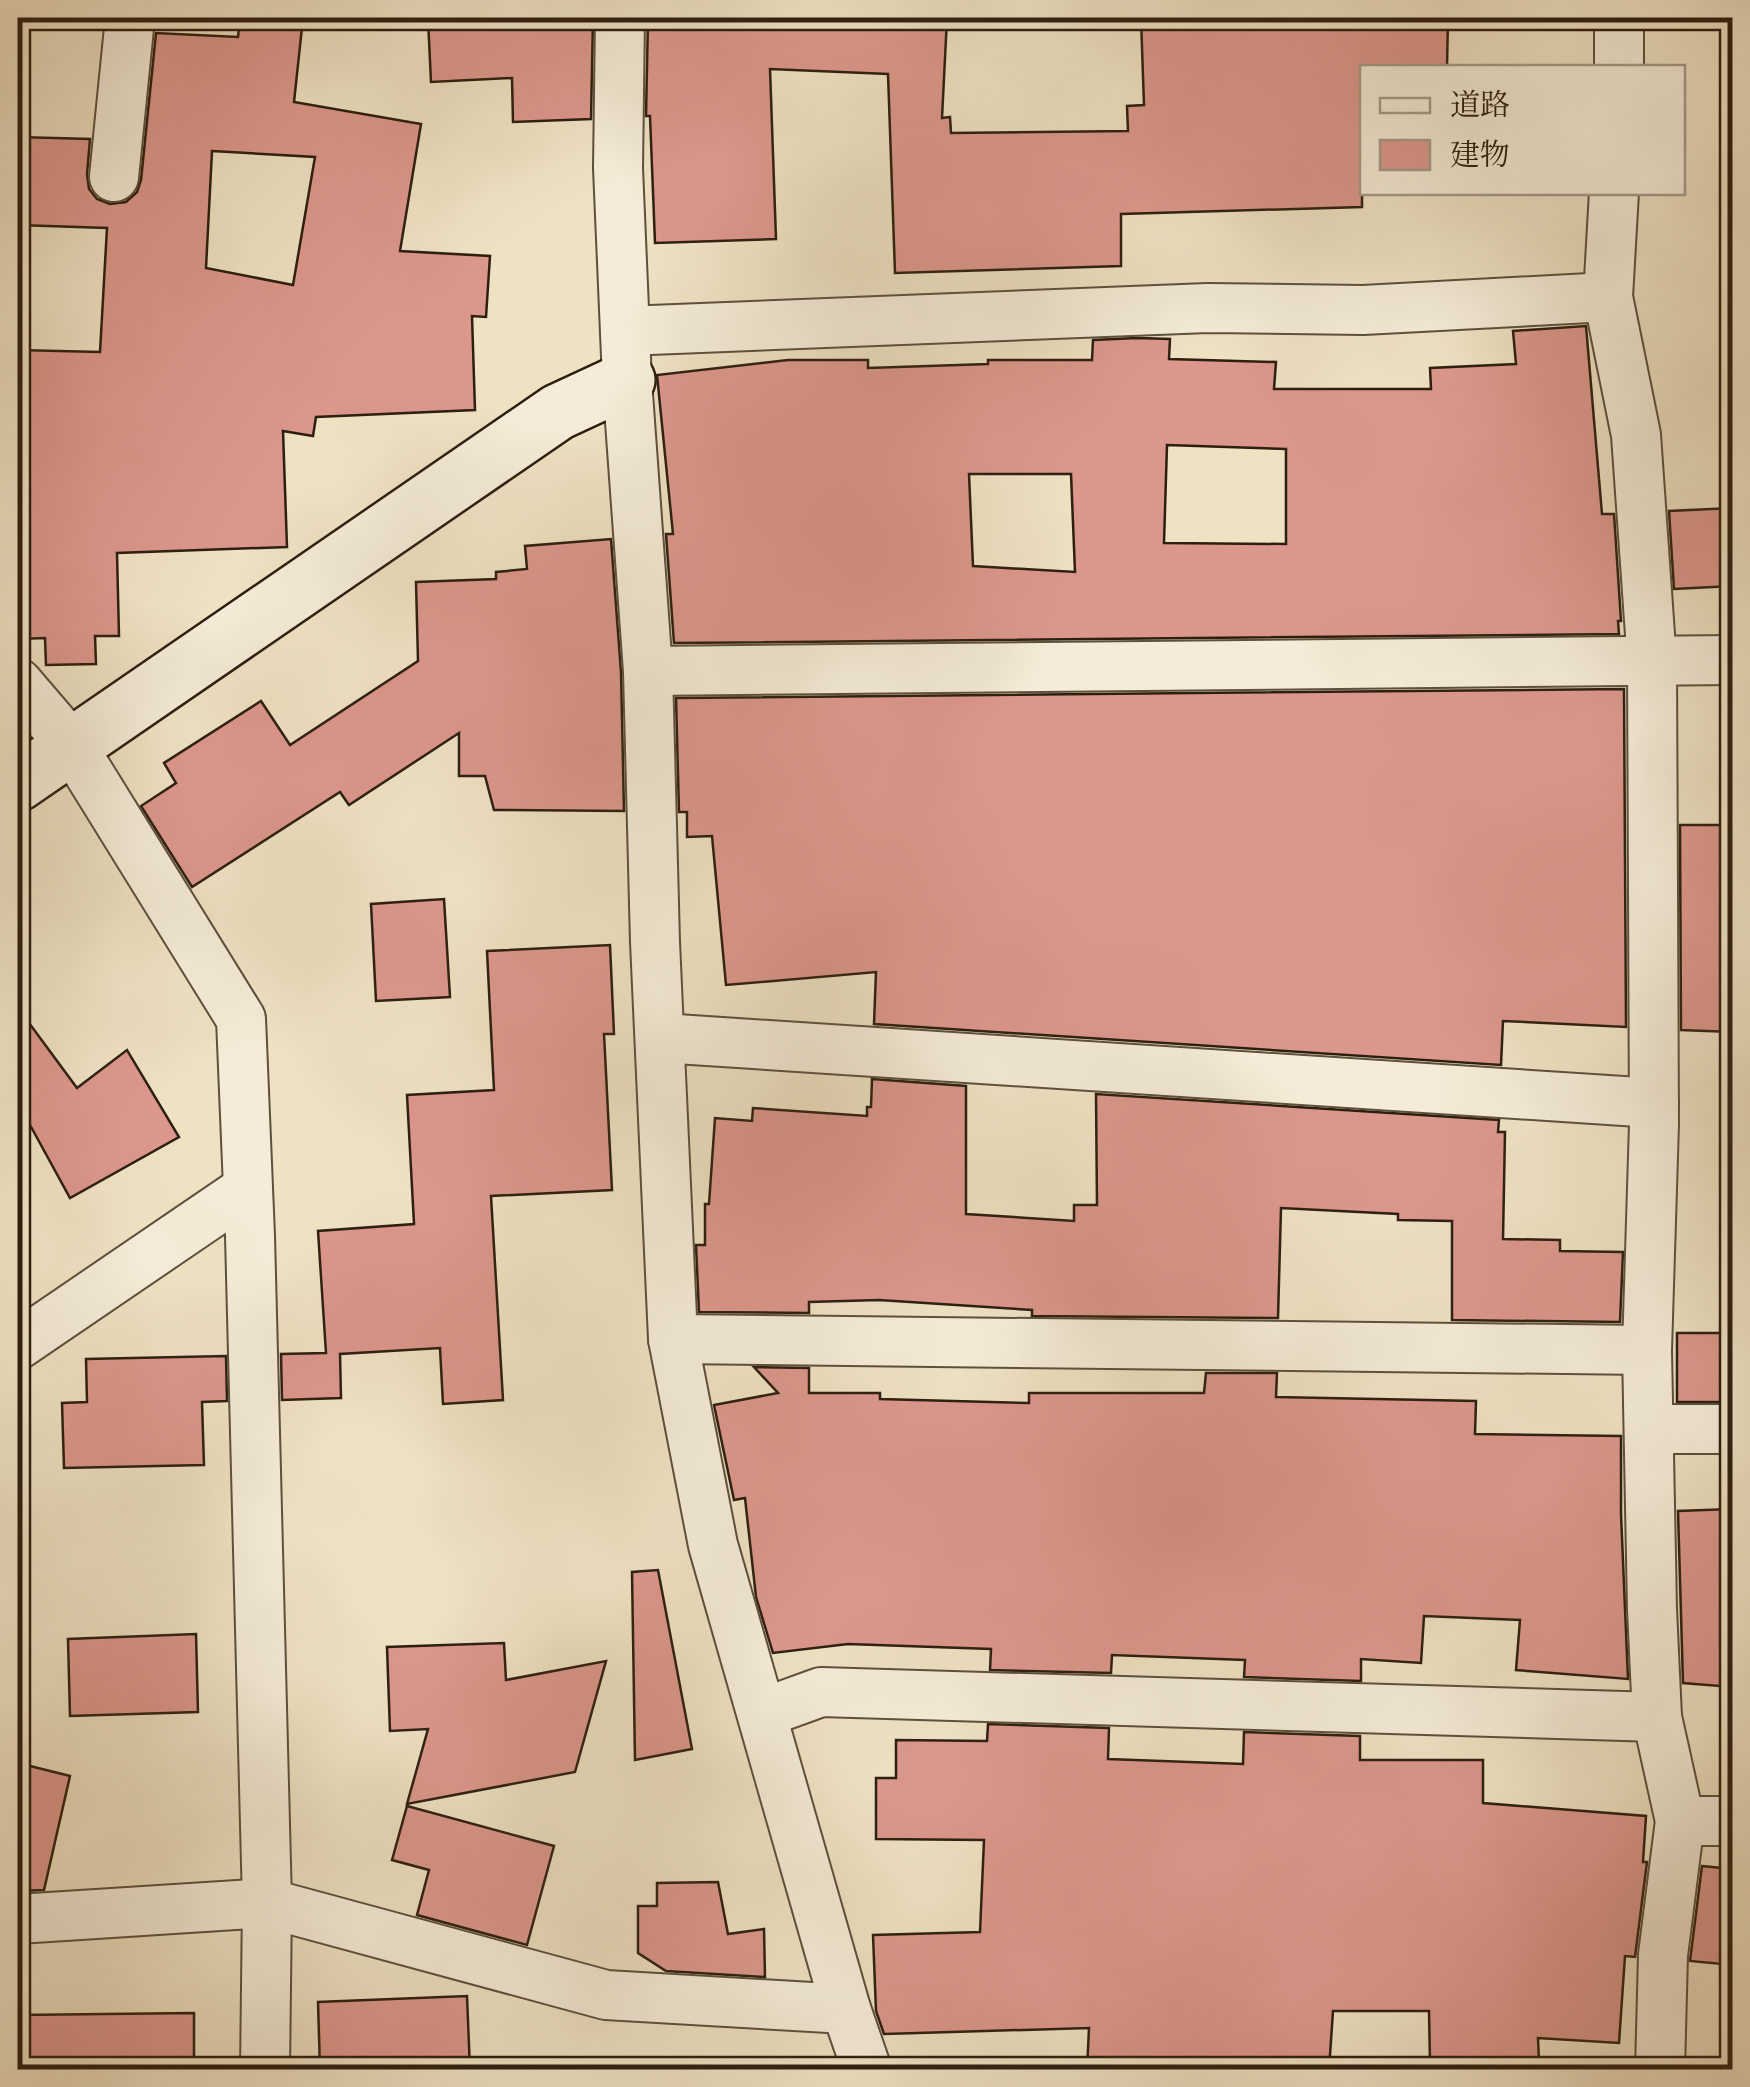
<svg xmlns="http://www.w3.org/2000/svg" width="1750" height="2087" viewBox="0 0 1750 2087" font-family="'IM FELL French Canon','Noto Serif JP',serif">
	<rect width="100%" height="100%" fill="#eee2c3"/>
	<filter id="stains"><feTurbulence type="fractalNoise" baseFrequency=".002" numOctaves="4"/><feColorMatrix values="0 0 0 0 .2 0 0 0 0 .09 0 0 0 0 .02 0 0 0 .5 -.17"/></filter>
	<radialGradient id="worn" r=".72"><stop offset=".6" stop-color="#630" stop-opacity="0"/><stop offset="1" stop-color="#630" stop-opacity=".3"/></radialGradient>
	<g fill="#dc978c" stroke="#2d1f10" stroke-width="2.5" fill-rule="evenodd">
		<path d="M240,18H303L294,102L421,124L400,251L490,256L486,317L472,316L475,410L316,417L313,436L283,431L287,547L117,553L119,636H95L96,664L46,665L45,638L18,639V350L100,352L107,228L18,225V137L90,139L87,174L89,189L97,199L110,204L126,202L137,192L141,180L156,33L238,37ZM212,151L315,157L293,285L206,268Z"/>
		<path d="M457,18H593L591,119L513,122L512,78L431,82L428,19Z"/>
		<path d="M648,18H947L942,118L950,117L951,133L1128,131L1127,106L1144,105L1141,18H1448L1447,68H1362V207L1121,214V266L895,273L888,74L770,69L776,239L655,243L650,116H646Z"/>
		<path d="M1586,326L1602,514H1614L1621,621H1618L1619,634L674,643L666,534H673L657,375L788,360H868V368L988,364V360H1092L1093,340L1137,338L1170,339L1169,359L1276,362L1274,389H1431L1430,368L1516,364L1513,331ZM1167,445L1286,449V544L1164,543ZM969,474H1071L1075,572L973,566Z"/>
		<path d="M1732,508V586L1674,589L1669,511Z"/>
		<path d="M611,539L621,672L624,811L494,810L485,776H459V733L349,805L340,792L192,887L141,806L176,783L164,763L261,701L290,745L418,661L416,582L496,579V572L527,569L525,546Z"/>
		<path d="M1624,689L1626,1027L1503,1021L1501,1065L874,1024L876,972L726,985L712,836L687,837V812H679L676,698Z"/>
		<path d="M1680,825H1732V1032L1681,1030Z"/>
		<path d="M444,899L450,997L376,1001L371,904Z"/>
		<path d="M610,945L614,1034H604L612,1190L491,1196L503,1400L443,1404L440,1348L340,1354L341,1398L282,1400L281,1354L326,1353L318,1231L414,1224L407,1095L494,1090L487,951Z"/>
		<path d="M18,1008L77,1088L127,1050L179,1137L70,1198L18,1103Z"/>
		<path d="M872,1079L966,1086V1214L1074,1221V1205H1097L1096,1094L1499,1120L1498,1132H1505L1503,1239L1560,1240V1251L1623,1252L1620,1322L1452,1320V1221L1398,1220V1214L1281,1208L1278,1318L1032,1316V1310L879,1300L809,1302V1313L699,1312L696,1245H705V1204H709L715,1118L752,1121L753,1108L867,1116V1107H871Z"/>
		<rect x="1677" y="1333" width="55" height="69"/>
		<path d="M226,1356L227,1401L202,1402L204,1465L64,1468L62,1403L87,1402L86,1359Z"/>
		<path d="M754,1367L809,1368V1393H880V1399L1029,1403V1393H1204L1206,1373H1277L1276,1397L1476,1401L1475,1434L1621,1436V1514L1628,1679L1516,1670L1520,1620L1424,1616L1421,1663L1361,1659V1681L1244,1677L1245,1660L1112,1655L1111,1673L990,1670L991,1649L848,1644L773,1653L756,1597L745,1498L734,1500L714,1405L778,1393Z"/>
		<path d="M1732,1509V1687L1683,1683L1678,1511Z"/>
		<path d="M658,1570L692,1749L635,1760L632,1572Z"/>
		<path d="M196,1634L198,1712L70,1716L68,1639Z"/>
		<path d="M504,1643L506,1680L606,1661L575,1772L407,1804L428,1729L390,1731L387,1647Z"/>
		<path d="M988,1724L1109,1728L1108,1759L1243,1764L1244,1732L1360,1736V1760H1483V1803L1646,1816L1643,1862H1647L1635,1957L1625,1956L1619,2043L1538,2038L1539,2061L1430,2063L1429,2011H1333L1329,2070H1087L1089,2028L884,2034L876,2011L873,1935L980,1932L984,1840L876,1839V1778H896V1740L987,1741Z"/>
		<path d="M18,1763L70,1776L44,1890L18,1891Z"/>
		<path d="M407,1806L554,1846L527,1945L417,1915L429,1870L392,1860Z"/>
		<path d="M1702,1866L1732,1869V1965L1690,1961Z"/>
		<path d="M718,1882L728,1934L764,1929L765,1977L666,1971L638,1953V1906H657V1883Z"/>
		<path d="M467,1996L470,2070H320L318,2002Z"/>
		<path d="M194,2013V2070H18V2015Z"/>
	</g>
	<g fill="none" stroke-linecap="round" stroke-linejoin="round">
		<defs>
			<g id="street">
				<path d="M620,18L618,168L627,380L648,671L655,942L673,1339L713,1545L846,2009L867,2070"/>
				<path d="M1619,18V68"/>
				<path d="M114,177L130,18"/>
				<path d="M1614,192L1608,297L1636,435L1652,663L1654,1124L1647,1350L1652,1609L1657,1717L1680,1821L1663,1955L1660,2070"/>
				<path d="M625,331L1208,308L1363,310L1608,297"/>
				<path d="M648,671L1732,660"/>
				<path d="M18,683L72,746L241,1019L250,1236L267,1903L265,2070"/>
				<path d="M661,1038L1654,1103"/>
				<path d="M673,1339L1647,1350"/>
				<path d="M18,1345L247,1189"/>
				<path d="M1650,1429H1732"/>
				<path d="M763,1713L821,1692L1657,1717"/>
				<path d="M1680,1821H1732"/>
				<path d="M18,1919L267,1903L606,1995L846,2009"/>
			</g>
			<path id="secondary" d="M18,783L558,412L627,380"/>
		</defs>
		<use href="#street" stroke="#5d503d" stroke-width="52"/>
		<use href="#secondary" stroke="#2d1f10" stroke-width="60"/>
		<use href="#street" stroke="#f4ecd8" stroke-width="48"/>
		<use href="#secondary" stroke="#f4ecd8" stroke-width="55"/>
	</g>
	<rect width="1750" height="2087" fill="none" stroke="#eee2c3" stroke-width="60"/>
	<rect x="20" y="20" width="1710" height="2047" fill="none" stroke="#2d1f10" stroke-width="5"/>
	<rect x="30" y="30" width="1690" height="2027" fill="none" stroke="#2d1f10" stroke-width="2.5"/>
	<rect x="1360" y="65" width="325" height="130" fill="#f4ecd8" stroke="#a49a88" stroke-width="2.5"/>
	<rect x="1380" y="98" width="50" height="15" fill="#f4ecd8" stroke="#a49a88" stroke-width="2.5"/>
	<text x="1450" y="115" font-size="30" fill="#2d1f10">道路</text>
	<rect x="1380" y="140" width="50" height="30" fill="#dc978c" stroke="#a49a88" stroke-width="2.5"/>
	<text x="1450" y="165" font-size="30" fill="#2d1f10">建物</text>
	<rect width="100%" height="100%" filter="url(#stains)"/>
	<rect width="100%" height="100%" fill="url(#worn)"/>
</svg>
